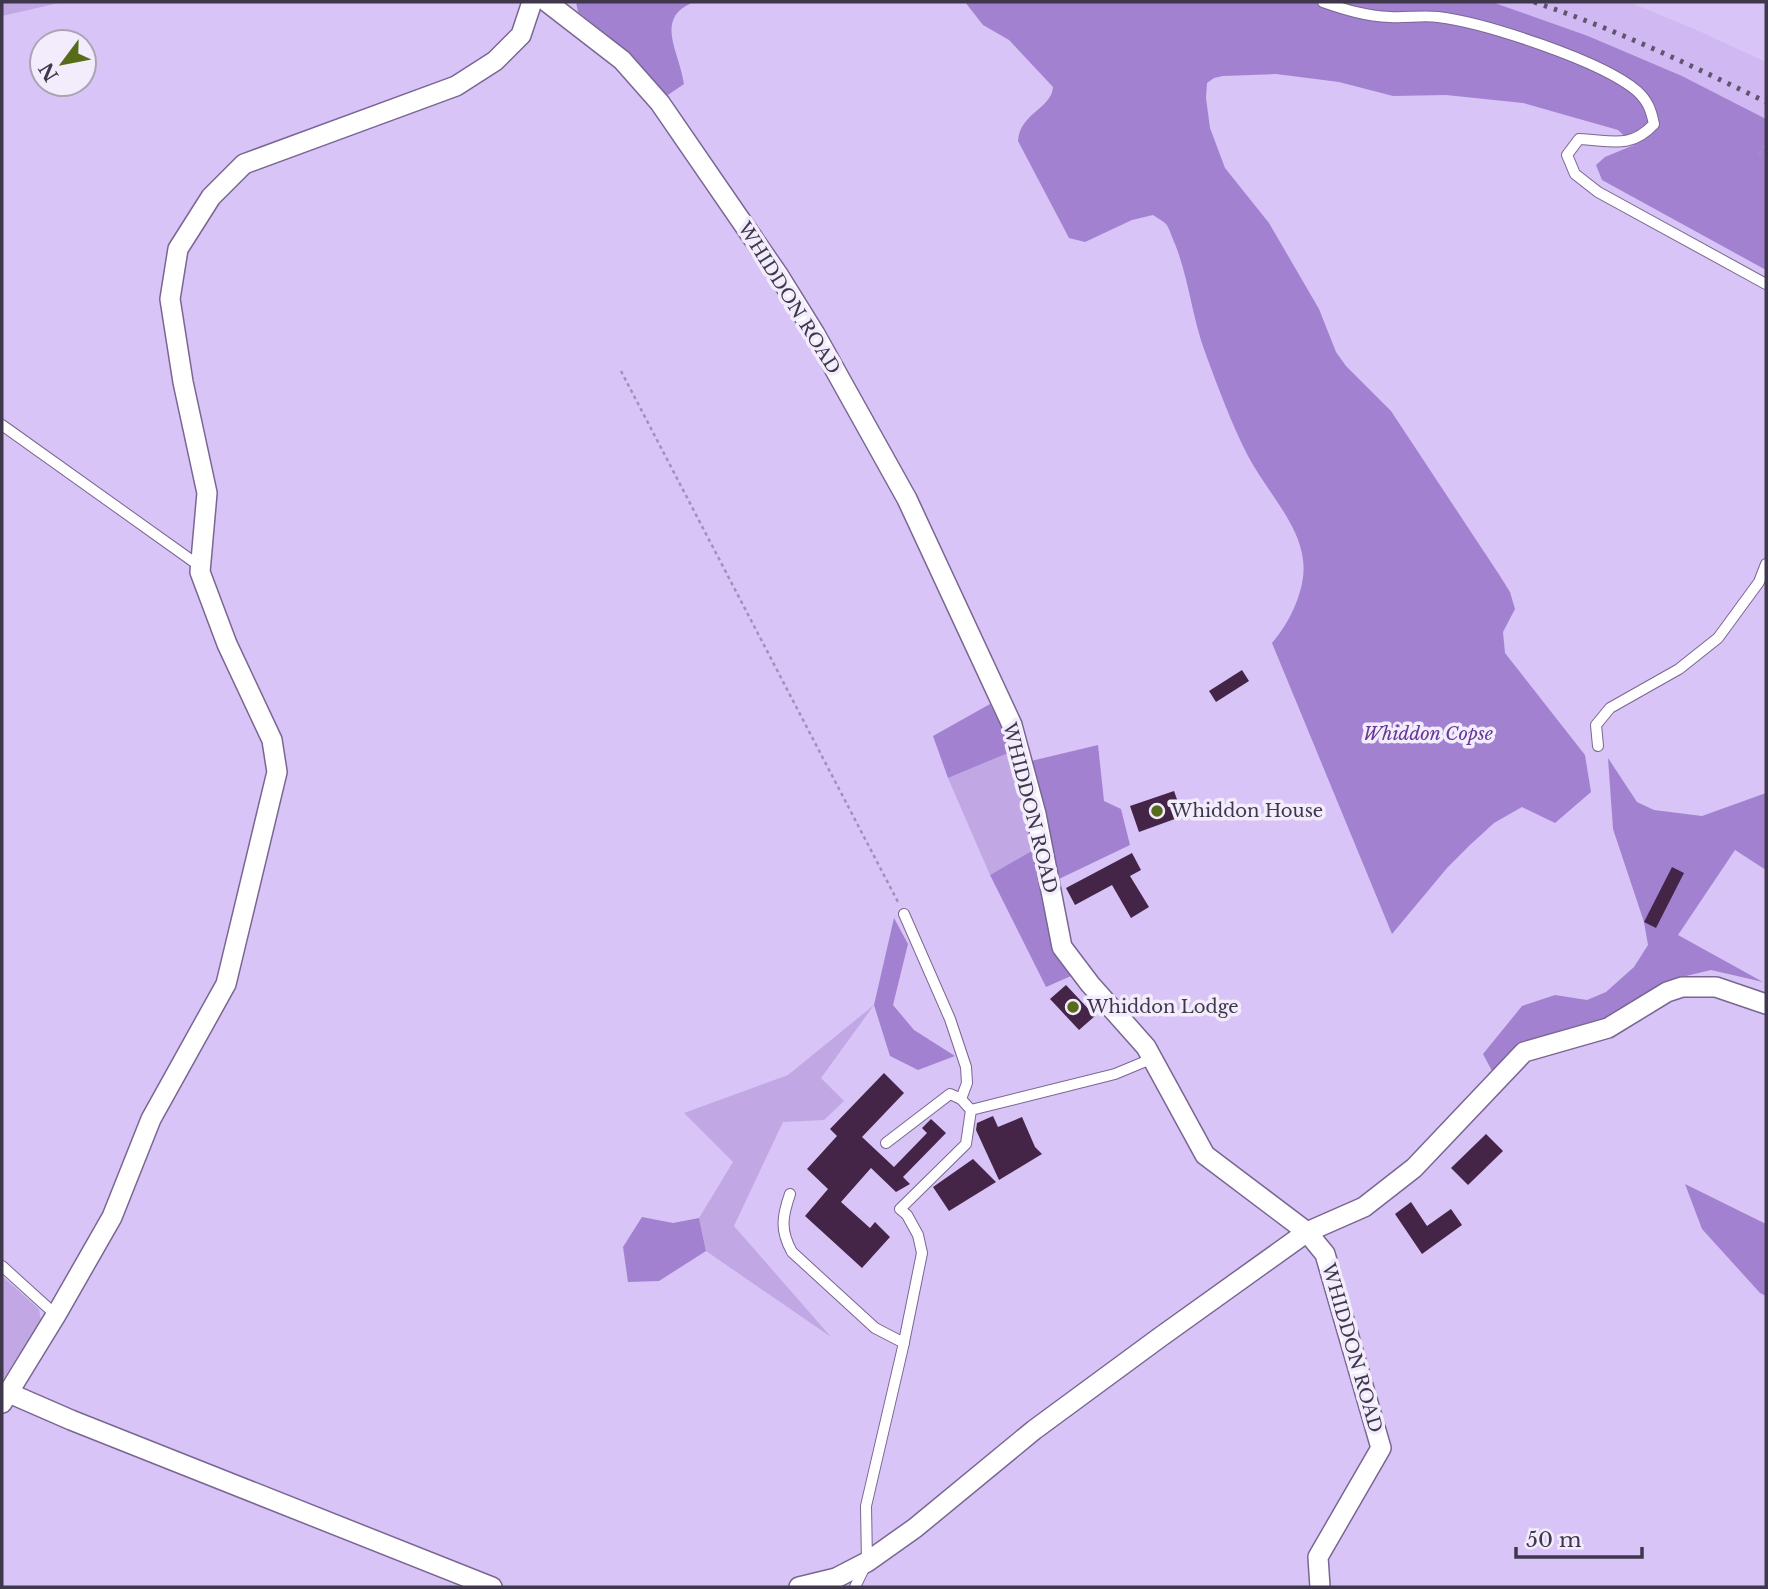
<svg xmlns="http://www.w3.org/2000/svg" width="1768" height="1589" viewBox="0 0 1768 1589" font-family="'Libre Baskerville',serif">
	<rect width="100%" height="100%" fill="#d8c4f6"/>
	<path fill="#d0b9f2" d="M1492,2H1629L1701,32L1766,62V119L1682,76L1588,36Z"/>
	<g fill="#c1a8e5">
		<path d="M2,2H63L2,16Z"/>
		<path d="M1013,751L1035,849L990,875L948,778Z"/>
		<path d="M874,1005L821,1078L844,1101L824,1120L783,1122L734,1226L831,1337L706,1251L699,1218L733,1162L684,1113L788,1075Z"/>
		<path d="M2,1276L39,1309L41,1321L2,1381Z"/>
	</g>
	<g fill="#a381d1">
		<path d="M576,2H694C653,18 680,52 684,84L665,97L626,50L578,12Z"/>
		<path d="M965,2H1492L1588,36L1682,76L1766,119V270L1602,180L1596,165L1605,157L1634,145L1618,130L1523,103L1446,95L1393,96L1339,82L1276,74L1223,76L1214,78L1207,83L1206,98L1210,128L1225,168L1269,223L1319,309L1336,352L1346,366L1391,411L1500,576L1510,592L1515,609L1503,632L1505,653L1585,755L1591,792L1555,823L1522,807L1494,823L1470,845L1447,868L1392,934L1272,643C1290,623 1307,587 1303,560C1299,523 1265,489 1248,456C1231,423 1218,387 1205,352C1192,317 1189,279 1175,244C1172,238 1170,229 1166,224C1163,221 1157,218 1153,215L1132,220L1085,242L1069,238L1018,141C1019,114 1052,108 1053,87L1009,40L983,25Z"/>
		<path d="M990,704L1013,751L948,778L933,736Z"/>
		<path d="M1098,745L1104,801L1121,809L1130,845L1059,879L1031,761Z"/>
		<path d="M1608,758L1637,802L1654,810L1702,816L1766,793V870L1735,850L1678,935L1763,982L1711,970L1686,976L1663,986L1595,1025L1523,1041L1492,1071L1483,1054L1522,1006L1555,995L1587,1000L1606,992L1634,967L1648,945L1644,922L1613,829Z"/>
		<path d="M1035,849L1059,948L1071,976L1046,987L990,875Z"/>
		<path d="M894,918L908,944L893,1005L914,1030L955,1056L918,1070L890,1056L874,1005Z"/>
		<path d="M1685,1184L1766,1224V1296L1760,1293L1702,1229Z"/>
		<path d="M642,1217L673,1223L699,1218L706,1251L659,1281L628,1282L623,1247Z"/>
	</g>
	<g fill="#442548">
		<path d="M1242,670L1249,681L1216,702L1209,691Z"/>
		<path d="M1174,791L1183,816L1139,832L1130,806Z"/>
		<path d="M1132,853L1141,870L1130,876L1149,907L1131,918L1112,885L1075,905L1066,888Z"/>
		<path d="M1672,867L1684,873L1656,928L1644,922Z"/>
		<path d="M1066,985L1095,1016L1079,1030L1050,999Z"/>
		<path d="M884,1073L904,1093L862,1137L894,1167L927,1133L922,1128L931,1119L946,1133L903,1177L910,1184L896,1192L871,1168L841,1202L870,1228L875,1222L890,1237L862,1268L805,1216L828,1189L807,1169L837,1136L830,1129Z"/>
		<path d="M993,1116L998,1127L1022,1117L1035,1147L1042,1154L999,1180L976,1130L977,1123Z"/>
		<path d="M1486,1134L1503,1151L1468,1185L1451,1168Z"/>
		<path d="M973,1159L996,1182L949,1211L933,1187Z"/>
		<path d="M1411,1202L1427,1226L1451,1209L1462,1225L1422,1254L1395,1214Z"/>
	</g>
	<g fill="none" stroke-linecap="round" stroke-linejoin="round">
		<defs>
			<g id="service">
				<path d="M1323,2C1346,10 1366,16 1390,17C1406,18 1423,15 1438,17C1486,23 1602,61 1637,91C1648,101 1651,110 1654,124C1630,150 1610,140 1579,139L1567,155L1575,174L1598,192L1766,284"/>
				<path d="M2,425L201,567"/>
				<path d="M1598,746L1596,725L1610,708L1679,669L1718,638L1759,582L1766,564"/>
				<path d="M904,914L950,1019L966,1067L967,1083L961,1099"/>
				<path d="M886,1143L950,1094L961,1099L971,1110L1115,1074L1151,1059"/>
				<path d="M790,1194C782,1217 780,1230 792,1252L875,1328L904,1343"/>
				<path d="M2,1266L56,1315"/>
				<path d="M855,1587L867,1562L866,1506L903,1347L922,1253L918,1235L907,1215L900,1209L966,1144L971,1110"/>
			</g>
			<g id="minor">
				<path d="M547,2L622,60L660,103L779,276L815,334L907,499L1012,725L1036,814L1062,947L1090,984L1146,1047L1205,1155L1307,1232L1325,1254L1381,1448L1318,1557L1320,1587"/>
				<path d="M9,1393L71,1420L492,1587"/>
				<path d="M2,1403L56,1315L112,1217L151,1119L226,984L277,772L272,740L227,644L200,572L207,493L183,382L170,299L178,249L211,197L244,164L456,86L495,61L521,35L532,2"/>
				<path d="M799,1587L836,1578L867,1562L915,1528L1034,1430L1159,1338L1307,1232L1364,1207L1414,1168L1524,1052L1608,1028L1667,992L1682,987H1716L1766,1004"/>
			</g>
		</defs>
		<use href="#service" stroke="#796693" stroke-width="12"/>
		<use href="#minor" stroke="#796693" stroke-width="22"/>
		<g stroke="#a191b8" stroke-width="2.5" stroke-dasharray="3.5 3.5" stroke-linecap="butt">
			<path d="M1759,154L1766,144"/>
			<path d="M621,371L898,902"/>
		</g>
		<use href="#service" stroke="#fff" stroke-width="10"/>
		<use href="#minor" stroke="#fff" stroke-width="19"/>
		<path stroke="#605570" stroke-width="5" stroke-dasharray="3.5 7" stroke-linecap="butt" d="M1534,2C1615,29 1691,65 1766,102"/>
	</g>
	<g fill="#576c1a" stroke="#f2ecfc" stroke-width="2.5">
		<circle cx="1157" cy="811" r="7"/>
		<circle cx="1073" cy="1007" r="7"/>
	</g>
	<g text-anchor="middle" stroke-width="7" stroke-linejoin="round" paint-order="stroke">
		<g font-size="18" fill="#3f374b" stroke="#f2ecfc">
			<text transform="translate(789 298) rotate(58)" y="6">WHIDDON ROAD</text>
			<text transform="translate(1030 808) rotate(76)" y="6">WHIDDON ROAD</text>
			<text transform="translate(1352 1348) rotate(74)" y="6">WHIDDON ROAD</text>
		</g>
		<g font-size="18" font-style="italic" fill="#643796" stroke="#f2ecfc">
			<text x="1428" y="740">Whiddon Copse</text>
		</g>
		<g font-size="18" fill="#3f374b" stroke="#f2ecfc" text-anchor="start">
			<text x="1171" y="817">Whiddon House</text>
			<text x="1087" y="1013">Whiddon Lodge</text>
		</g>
	</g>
	<rect width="1768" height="1589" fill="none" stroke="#3f374b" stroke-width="7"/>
	<g transform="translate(63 63) rotate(238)"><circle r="33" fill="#f2ecfc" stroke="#aaa4b5" stroke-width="2"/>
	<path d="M0-5L12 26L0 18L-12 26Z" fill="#576c1a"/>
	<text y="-10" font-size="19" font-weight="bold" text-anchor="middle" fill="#3f374b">N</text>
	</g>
	<path d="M1516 1547v10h126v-10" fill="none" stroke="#3f374b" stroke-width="3.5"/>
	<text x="1526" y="1547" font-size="21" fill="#3f374b" stroke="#f2ecfc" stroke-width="5" paint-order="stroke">50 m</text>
</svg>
